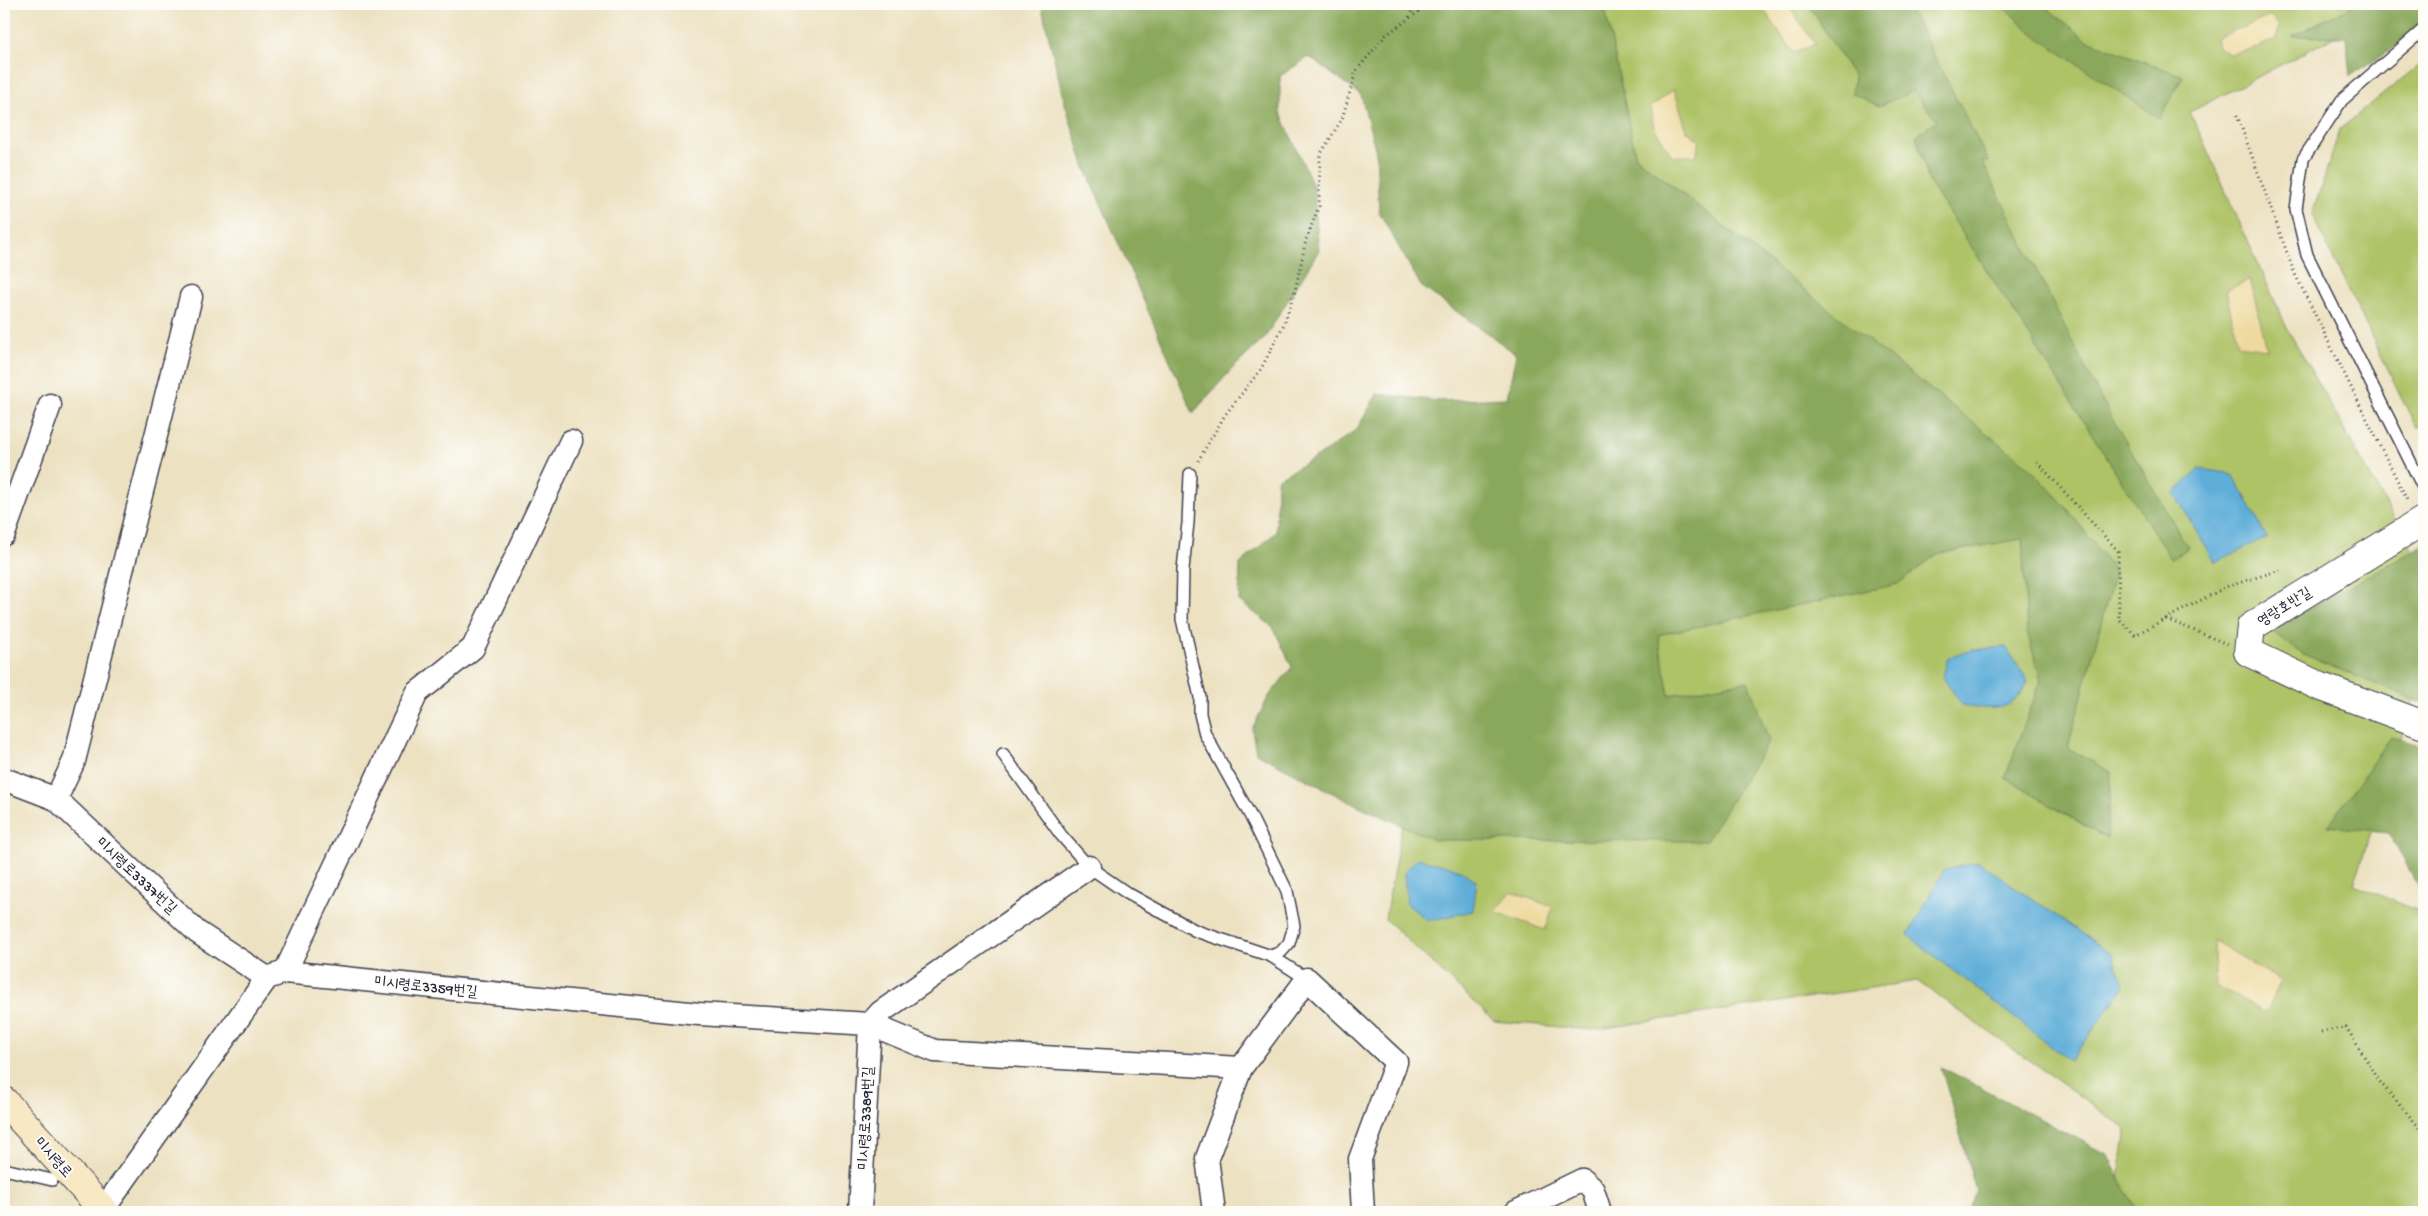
<svg xmlns="http://www.w3.org/2000/svg" width="2428" height="1216" viewBox="0 0 2428 1216" font-family="'Gochi Hand','Poor Story',sans-serif">
	<rect width="100%" height="100%" fill="#fdfcf7"/>
	<filter id="ink" filterUnits="userSpaceOnUse"><feTurbulence type="fractalNoise" baseFrequency=".02" numOctaves="2"/><feDisplacementMap in="SourceGraphic" scale="10" xChannelSelector="R" yChannelSelector="G"/><feConvolveMatrix kernelMatrix="1 2 1 2 8 2 1 2 1" color-interpolation-filters="sRGB"/></filter>
	<filter id="wash" filterUnits="userSpaceOnUse"><feTurbulence type="fractalNoise" baseFrequency=".0096" numOctaves="4" result="noise"/><feDisplacementMap in="SourceGraphic" scale="20" xChannelSelector="R" yChannelSelector="G"/><feGaussianBlur stdDeviation="1.12" result="paint"/><feColorMatrix in="noise" values="0 0 0 0 0 0 0 0 0 0 0 0 0 0 0 0 0 1.4 0 .05"/><feComposite in="paint" operator="in"/></filter>
	<g filter="url(#wash)">
		<rect width="100%" height="100%" fill="#ece1c1"/>
		<g fill="#aec266" stroke="#687250">
			<path d="M1586,4H2398L2190,112L2286,326L2422,568L2419,683L2354,885L2424,913V1212H2114L2126,1129L1917,981L1593,1030L1494,1021L1385,919L1407,797L1576,726L1624,180Z"/>
			<path d="M2424,61V425L2417,429L2312,215L2340,129Z"/>
		</g>
		<g fill="#8aa85b" stroke="#56654b">
			<path d="M1041,4H1604L1636,157L2028,466L2066,507L2115,571L2068,748L2111,772L2107,839L2005,778L2041,680L2027,632L2022,539L1937,554L1898,584L1658,635L1669,695L1748,681L1769,741L1706,841L1434,840L1348,801L1256,753L1252,729L1269,696L1292,667L1273,627L1239,601L1240,564L1276,532L1277,479L1322,454L1357,429L1377,394L1439,401L1507,398L1516,354L1421,286L1379,212L1376,152L1361,95L1309,57L1280,76V112L1313,185L1319,250L1264,339L1232,369L1193,413L1084,165L1064,100Z"/>
			<path d="M1808,4H1907L1989,162L1982,161L2102,401L2188,548L2171,559L2029,335L1929,182L1916,136L1937,120L1913,91L1879,106L1852,93L1854,77Z"/>
			<path d="M2000,4H2042L2087,40L2183,76L2160,119L2037,37Z"/>
			<path d="M2356,4H2424V28L2350,76L2346,37L2292,36Z"/>
			<path d="M2424,545V703L2305,656L2270,630Z"/>
			<path d="M2391,737L2424,746V896L2388,832L2328,826Z"/>
			<path d="M1941,1067L2107,1154L2137,1212H1966L1976,1190Z"/>
		</g>
		<g fill="#eeda9e" stroke="#887e6c">
			<path d="M1760,4H1787L1815,44L1794,53Z"/>
			<path d="M2271,16L2279,26L2276,39L2253,49L2229,54L2218,47L2216,38Z"/>
			<path d="M1674,89L1687,131L1700,141L1696,156H1672L1654,127L1650,108Z"/>
			<path d="M2250,279L2267,349L2238,345L2226,291Z"/>
			<path d="M1511,892L1553,907L1545,930L1496,912Z"/>
			<path d="M2213,940L2281,981L2266,1013L2216,985Z"/>
		</g>
		<g fill="#5faed9" stroke="#40688a">
			<path d="M2199,469L2233,474L2267,538L2215,562L2174,493Z"/>
			<path d="M2006,647L2028,681C2011,714 1995,710 1962,705L1943,677L1948,658L1972,650Z"/>
			<path d="M1418,858L1460,870L1477,881L1473,911L1428,921L1407,904L1404,872Z"/>
			<path d="M1979,862L2111,953L2125,986L2070,1061L1908,935L1944,870Z"/>
		</g>
	</g>
	<g filter="url(#ink)">
		<g fill="none" stroke-linecap="round" stroke-linejoin="round">
			<defs>
				<g id="service">
					<path d="M2424,29L2342,100L2303,159L2296,209L2307,255L2424,489"/>
					<path d="M1190,474L1188,523L1183,569L1182,619L1200,697V714L1205,734L1250,815L1287,891L1294,926L1289,943L1281,952L1271,956"/>
					<path d="M1003,754L1061,835L1089,867L1127,893L1196,931L1271,956L1307,979"/>
					<path d="M4,1169L52,1180"/>
				</g>
				<g id="minor">
					<path d="M4,534L50,405"/>
					<path d="M4,779L56,799L197,932L267,978"/>
					<path d="M56,799L74,761L191,297"/>
					<path d="M285,972L417,693L473,648L571,441"/>
					<path d="M870,1024L881,1012L1089,867"/>
					<path d="M1241,1068L1307,979L1396,1062L1360,1159L1363,1212"/>
					<path d="M103,1210L267,978L285,972L699,1014L870,1024L935,1051L1241,1068L1207,1158L1214,1212"/>
					<path d="M860,1212L870,1024"/>
					<path d="M1516,1212L1582,1180L1593,1190L1600,1212"/>
				</g>
				<path id="tertiary" d="M2424,520L2251,627L2248,652L2319,686L2424,725"/>
				<path id="secondary" d="M4,1101L105,1212"/>
			</defs>
			<use href="#service" stroke="#403f4f" stroke-width="14"/>
			<use href="#minor" stroke="#403f4f" stroke-width="25"/>
			<use href="#tertiary" stroke="#403f4f" stroke-width="30"/>
			<use href="#secondary" stroke="#403f4f" stroke-width="30"/>
			<g stroke="#403f4f" stroke-width="3" stroke-dasharray="1 4" stroke-linecap="butt">
				<path d="M1409,17L1415,4"/>
				<path d="M2237,115L2294,272L2408,502"/>
				<path d="M1198,461L1225,415L1261,369L1284,324L1295,291L1306,240L1319,206L1320,155L1342,119L1356,71L1386,35L1429,4"/>
				<path d="M2037,462L2118,551L2119,619L2135,635L2226,587L2280,570"/>
				<path d="M2166,619L2227,644"/>
				<path d="M2321,1032L2346,1027L2380,1082L2424,1133"/>
			</g>
			<use href="#service" stroke="#fff" stroke-width="11"/>
			<use href="#minor" stroke="#fff" stroke-width="22"/>
			<use href="#tertiary" stroke="#fff" stroke-width="28"/>
			<use href="#secondary" stroke="#f8e8c3" stroke-width="28"/>
		</g>
	</g>
	<g text-anchor="middle" stroke-width="4" stroke-linejoin="round" paint-order="stroke">
		<g font-size="15" fill="#22223b" stroke="#fdfcf7">
			<text transform="translate(2284 606) rotate(-32)" y="5">영랑호반길</text>
			<text transform="translate(137 875) rotate(43)" y="5">미시령로3337번길</text>
			<text transform="translate(426 986) rotate(6)" y="5">미시령로3359번길</text>
			<text transform="translate(865 1118) rotate(-87)" y="5">미시령로3389번길</text>
			<text transform="translate(54 1157) rotate(48)" y="5">미시령로</text>
		</g>
	</g>
	<rect width="2428" height="1216" fill="none" stroke="#fdfcf7" stroke-width="20"/>
</svg>
